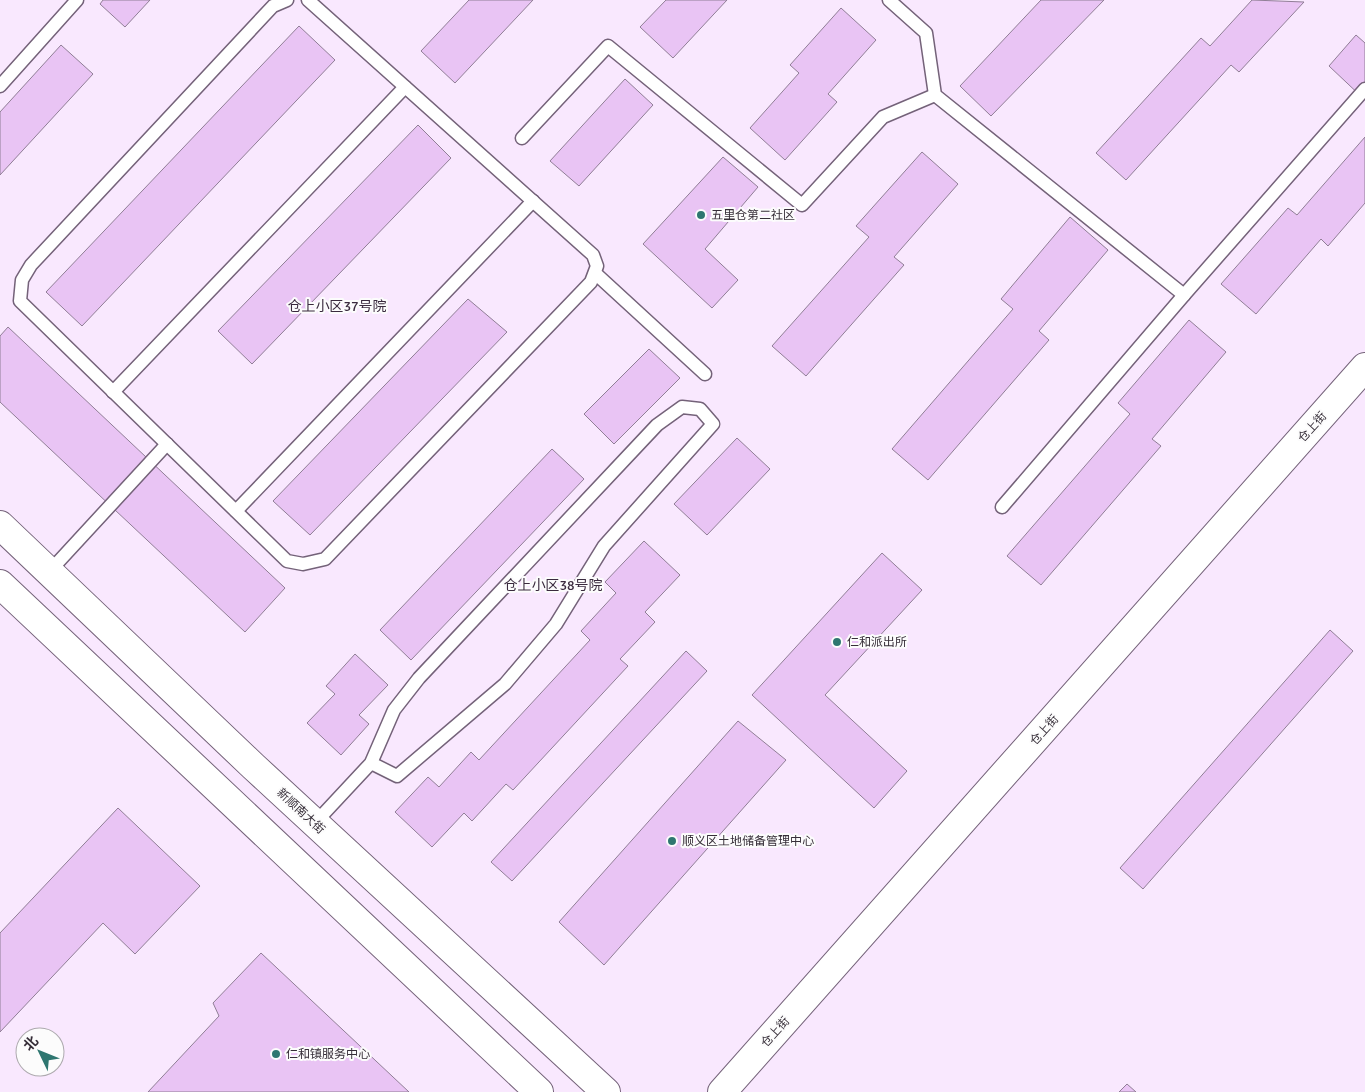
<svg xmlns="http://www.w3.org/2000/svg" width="1365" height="1092" viewBox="0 0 1365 1092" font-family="Signika,'Noto Sans SC',sans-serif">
	<rect width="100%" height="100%" fill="#f9e8fe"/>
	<g fill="#e9c4f4" stroke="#907e96">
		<path d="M103,0H150L125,27L100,4Z"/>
		<path d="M469,0H533L455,83L421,51Z"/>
		<path d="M666,0H727L673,58L640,27Z"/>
		<path d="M1041,0H1104L991,116L960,86Z"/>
		<path d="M1252,0L1304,2L1239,72L1231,65L1126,180L1096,153L1201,38L1210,46Z"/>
		<path d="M841,8L876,40L828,94L837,102L785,160L750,128L799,73L790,65Z"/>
		<path d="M299,26L335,60L82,326L46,292Z"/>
		<path d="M1356,35L1365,43V100L1329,66Z"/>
		<path d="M61,45L93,74L0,175V112Z"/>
		<path d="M625,79L653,105L579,186L550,161Z"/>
		<path d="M418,125L451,158L252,364L218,331Z"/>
		<path d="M1365,137V203L1328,246L1321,239L1256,314L1221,284L1288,208L1297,215Z"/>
		<path d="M922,152L958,184L894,257L904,265L806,376L772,346L869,237L856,226Z"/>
		<path d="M723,157L758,187L705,249L738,280L712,308L643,244Z"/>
		<path d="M1070,217L1108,250L1039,331L1049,340L928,480L892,449L1013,309L1001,299Z"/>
		<path d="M468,299L507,332L310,535L273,501Z"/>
		<path d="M1189,320L1226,352L1152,439L1161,446L1041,585L1007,556L1130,414L1118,403Z"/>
		<path d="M8,327L285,588L245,632L0,402V336Z"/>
		<path d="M649,349L680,378L614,444L584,414Z"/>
		<path d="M737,438L770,469L707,535L674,504Z"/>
		<path d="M552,449L584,479L411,660L380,630Z"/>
		<path d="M644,541L680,575L645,612L655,622L620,659L628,666L513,790L506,784L472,821L464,813L432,847L395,812L428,777L439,787L471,752L479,760L590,640L581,631L616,593L605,582Z"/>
		<path d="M882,553L922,590L825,695L907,771L874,808L752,695Z"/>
		<path d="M1330,630L1353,651L1143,889L1120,868Z"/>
		<path d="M686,651L707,671L512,881L491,862Z"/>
		<path d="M355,654L388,685L359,715L369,724L341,755L307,723L335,694L326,686Z"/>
		<path d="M738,721L786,760L604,965L559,922Z"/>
		<path d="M118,808L200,886L135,954L103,923L0,1032V933Z"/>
		<path d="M261,953L409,1092H148L219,1016L213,1003Z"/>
		<path d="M1127,1084L1136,1092H1119Z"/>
	</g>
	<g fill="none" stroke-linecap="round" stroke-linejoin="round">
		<defs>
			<g id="service">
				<path d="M287,0L273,6L31,265L22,280L20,301L287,561L303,564L325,559L591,282L597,266L593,255L308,0"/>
				<path d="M889,0L926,33L935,95L1184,295L1365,89"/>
				<path d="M0,86L77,0"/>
				<path d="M522,138L608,46L802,205L883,117L935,95"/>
				<path d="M595,273L705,374"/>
				<path d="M113,392L405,87"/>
				<path d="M1002,507L1184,295"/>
				<path d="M236,511L533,201"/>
				<path d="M49,572L167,444"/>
				<path d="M315,823L371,763L394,710L419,678L657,425L682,407L700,409L713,424L604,546L556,624L505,684L397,776L371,763"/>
			</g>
			<path id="tertiary" d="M722,1092L1365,367"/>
			<g id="secondary">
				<path d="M0,525L253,766L606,1092"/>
				<path d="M0,584L539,1092"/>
			</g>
		</defs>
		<use href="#service" stroke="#746279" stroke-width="15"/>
		<use href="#tertiary" stroke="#746279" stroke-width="30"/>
		<use href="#secondary" stroke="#746279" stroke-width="30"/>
		<use href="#service" stroke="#fff" stroke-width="12"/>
		<use href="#tertiary" stroke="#fff" stroke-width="28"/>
		<use href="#secondary" stroke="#fff" stroke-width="28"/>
	</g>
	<g fill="#2e7670" stroke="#fcfcfc" stroke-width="2">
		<circle cx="701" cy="215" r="5"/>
		<circle cx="837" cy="642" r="5"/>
		<circle cx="672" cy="841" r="5"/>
		<circle cx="276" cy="1054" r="5"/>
	</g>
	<g text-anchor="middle" stroke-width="4" stroke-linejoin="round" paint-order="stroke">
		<g font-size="12" fill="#362e38" stroke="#fcfcfc" text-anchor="start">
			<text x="711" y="219">五里仓第二社区</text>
			<text x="847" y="646">仁和派出所</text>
			<text x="682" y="845">顺义区土地储备管理中心</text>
			<text x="286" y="1058">仁和镇服务中心</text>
		</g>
		<g font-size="12" fill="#362e38" stroke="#fcfcfc">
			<text transform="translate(1312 427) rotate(-48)" y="4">仓上街</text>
			<text transform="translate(1044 730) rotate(-48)" y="4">仓上街</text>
			<text transform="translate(301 811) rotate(43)" y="4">新顺南大街</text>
			<text transform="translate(775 1032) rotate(-48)" y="4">仓上街</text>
		</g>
		<g font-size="14" fill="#3a2a3e" stroke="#fcfcfc">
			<text x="337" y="311">仓上小区37号院</text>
			<text x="553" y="590">仓上小区38号院</text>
		</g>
	</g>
	<g transform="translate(40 1052) rotate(313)"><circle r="24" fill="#fcfcfc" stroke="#adaaae"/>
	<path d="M0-4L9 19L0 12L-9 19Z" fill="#2e7670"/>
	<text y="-8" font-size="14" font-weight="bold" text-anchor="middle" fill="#362e38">北</text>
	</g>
</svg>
